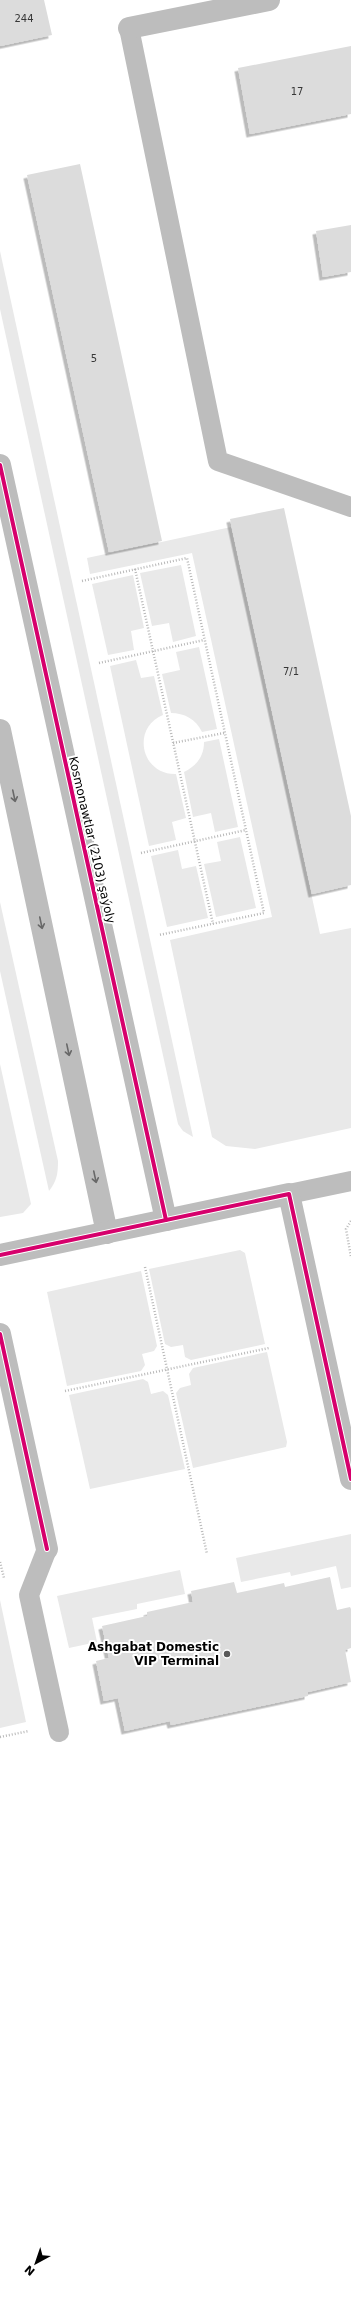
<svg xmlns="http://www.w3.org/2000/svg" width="351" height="2299" viewBox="0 0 351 2299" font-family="'DejaVu Sans',sans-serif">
	<defs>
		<filter id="shadow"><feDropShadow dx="-3.5" dy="3.5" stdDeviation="0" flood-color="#0004"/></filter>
	</defs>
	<rect width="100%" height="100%" fill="#fff"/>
	<g fill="#e9e9e9">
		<path d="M0,251L193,1137L183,1131L178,1124L0,309Z"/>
		<path d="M231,527L320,934L351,928V1128L255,1149L226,1146L212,1137L170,940L272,917L192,553L90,574L87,558Z"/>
		<path d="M181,565L196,636L173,642L169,623L152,626L140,573Z"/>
		<path d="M133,575L144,628L131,631L134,650L108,655L92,584Z"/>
		<path d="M199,647L217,729L202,732C196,719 184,713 171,713L162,674L180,670L176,652Z"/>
		<path d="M136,660L141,678L154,676L163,715C131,728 141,775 176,774L186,818L172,822L176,840L149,846L110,666Z"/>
		<path d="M219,739L238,827L215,832L211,813L193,817L184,772C196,766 204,757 204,742Z"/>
		<path d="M240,837L256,908L216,917L204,864L221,861L217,842Z"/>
		<path d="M178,850L182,869L196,866L208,918L167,927L151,856Z"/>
		<path d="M0,902L58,1161C58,1173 57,1181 49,1191L0,971Z"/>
		<path d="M0,1064L31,1204L23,1213L0,1217Z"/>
		<path d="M240,1250L245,1253L265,1344L191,1360L185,1357L183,1345L171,1347L165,1344L149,1269Z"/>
		<path d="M141,1271L157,1346L154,1351L142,1354L145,1365L141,1371L67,1386L47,1292Z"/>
		<path d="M267,1352L287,1442L286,1447L193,1468L176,1393L180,1388L191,1385L189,1374L193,1368Z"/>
		<path d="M143,1379L148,1382L151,1394L163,1391L168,1395L185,1469L90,1489L69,1395Z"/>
		<path d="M351,1534V1587L341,1589L336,1566L291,1576L290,1572L241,1582L236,1558Z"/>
		<path d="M180,1570L185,1594L137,1604V1609L92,1618L97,1642L69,1648L57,1596Z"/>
		<path d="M0,1600L26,1722L0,1728Z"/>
	</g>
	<g fill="#dcdcdc" filter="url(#shadow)">
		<path d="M0,0H44L52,35L0,46Z"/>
		<path d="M351,46V114L250,134L238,68Z"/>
		<path d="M80,164L162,541L109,552L27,175Z"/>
		<path d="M351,225V272L323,277L316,231Z"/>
		<path d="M284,508L351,816V885L312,894L230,519Z"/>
		<path d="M330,1577L337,1610L350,1607L351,1609V1648L345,1650L351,1682L308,1692V1696L171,1725L170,1721L125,1731L118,1698L104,1701L96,1661L109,1658L102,1626L147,1616V1612L193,1602L191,1591L234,1582L237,1593L284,1583L285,1587Z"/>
	</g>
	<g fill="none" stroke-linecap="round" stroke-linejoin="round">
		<g stroke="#b8b8b8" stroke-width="2.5" stroke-dasharray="1 2" stroke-linecap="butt">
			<path d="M135,569L213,924"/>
			<path d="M82,581L187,558L264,913L159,935"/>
			<path d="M99,663L204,640"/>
			<path d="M173,743L224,733"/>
			<path d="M141,853L246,830"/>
			<path d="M351,1221L346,1229L351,1257"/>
			<path d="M145,1267L207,1554"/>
			<path d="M65,1391L269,1348"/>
			<path d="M0,1562L4,1578"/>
			<path d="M0,1737L29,1731"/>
		</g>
		<g stroke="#bdbdbd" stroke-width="20">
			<path d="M129,28L218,461L351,507"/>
			<path d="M289,1194L351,1181"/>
			<path d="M47,1549L29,1595L59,1732"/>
		</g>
		<g stroke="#bdbdbd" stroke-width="22">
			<path d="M129,28L269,0"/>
			<path d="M0,465L166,1220"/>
			<path d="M0,730L107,1233"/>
			<path d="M0,1255L289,1194L351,1479"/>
			<path d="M0,1334L47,1549"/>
		</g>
		<defs>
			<g id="cycleway">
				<path d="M0,465L166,1220"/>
				<path d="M0,1255L289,1194L351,1479"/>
				<path d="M0,1334L47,1549"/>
			</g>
		</defs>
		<use href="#cycleway" stroke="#fff" stroke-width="6"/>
		<use href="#cycleway" stroke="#d6006c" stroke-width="4"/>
	</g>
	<defs><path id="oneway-shaft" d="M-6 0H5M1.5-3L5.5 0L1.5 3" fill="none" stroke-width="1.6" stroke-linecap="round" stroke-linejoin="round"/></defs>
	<g stroke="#686868">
		<use href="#oneway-shaft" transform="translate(14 796) rotate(78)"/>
		<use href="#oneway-shaft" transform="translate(41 923) rotate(78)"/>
		<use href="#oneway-shaft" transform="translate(68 1050) rotate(78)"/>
		<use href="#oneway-shaft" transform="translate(95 1177) rotate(78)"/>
	</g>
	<circle fill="#595959" stroke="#fff" stroke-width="1.5" cx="227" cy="1654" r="4"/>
	<g text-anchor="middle" stroke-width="4" stroke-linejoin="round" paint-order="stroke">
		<g font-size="10" fill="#373737">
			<text x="24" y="22">244</text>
			<text x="297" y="95">17</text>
			<text x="94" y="362">5</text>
			<text x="291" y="675">7/1</text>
		</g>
		<g font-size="12" fill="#000" stroke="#fff">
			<text transform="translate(92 840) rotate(77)" y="4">Kosmonawtlar (2103) şaýoly</text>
		</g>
		<g font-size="12" font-weight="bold" fill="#000" stroke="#fff" text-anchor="end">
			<text x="219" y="1651">Ashgabat Domestic<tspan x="219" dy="14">VIP Terminal</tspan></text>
		</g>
	</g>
	<g transform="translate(36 2263) rotate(220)" stroke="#ffffff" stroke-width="3" paint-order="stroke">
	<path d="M0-3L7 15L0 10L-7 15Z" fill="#000000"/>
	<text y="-6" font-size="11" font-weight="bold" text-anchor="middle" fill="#000000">N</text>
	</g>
</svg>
